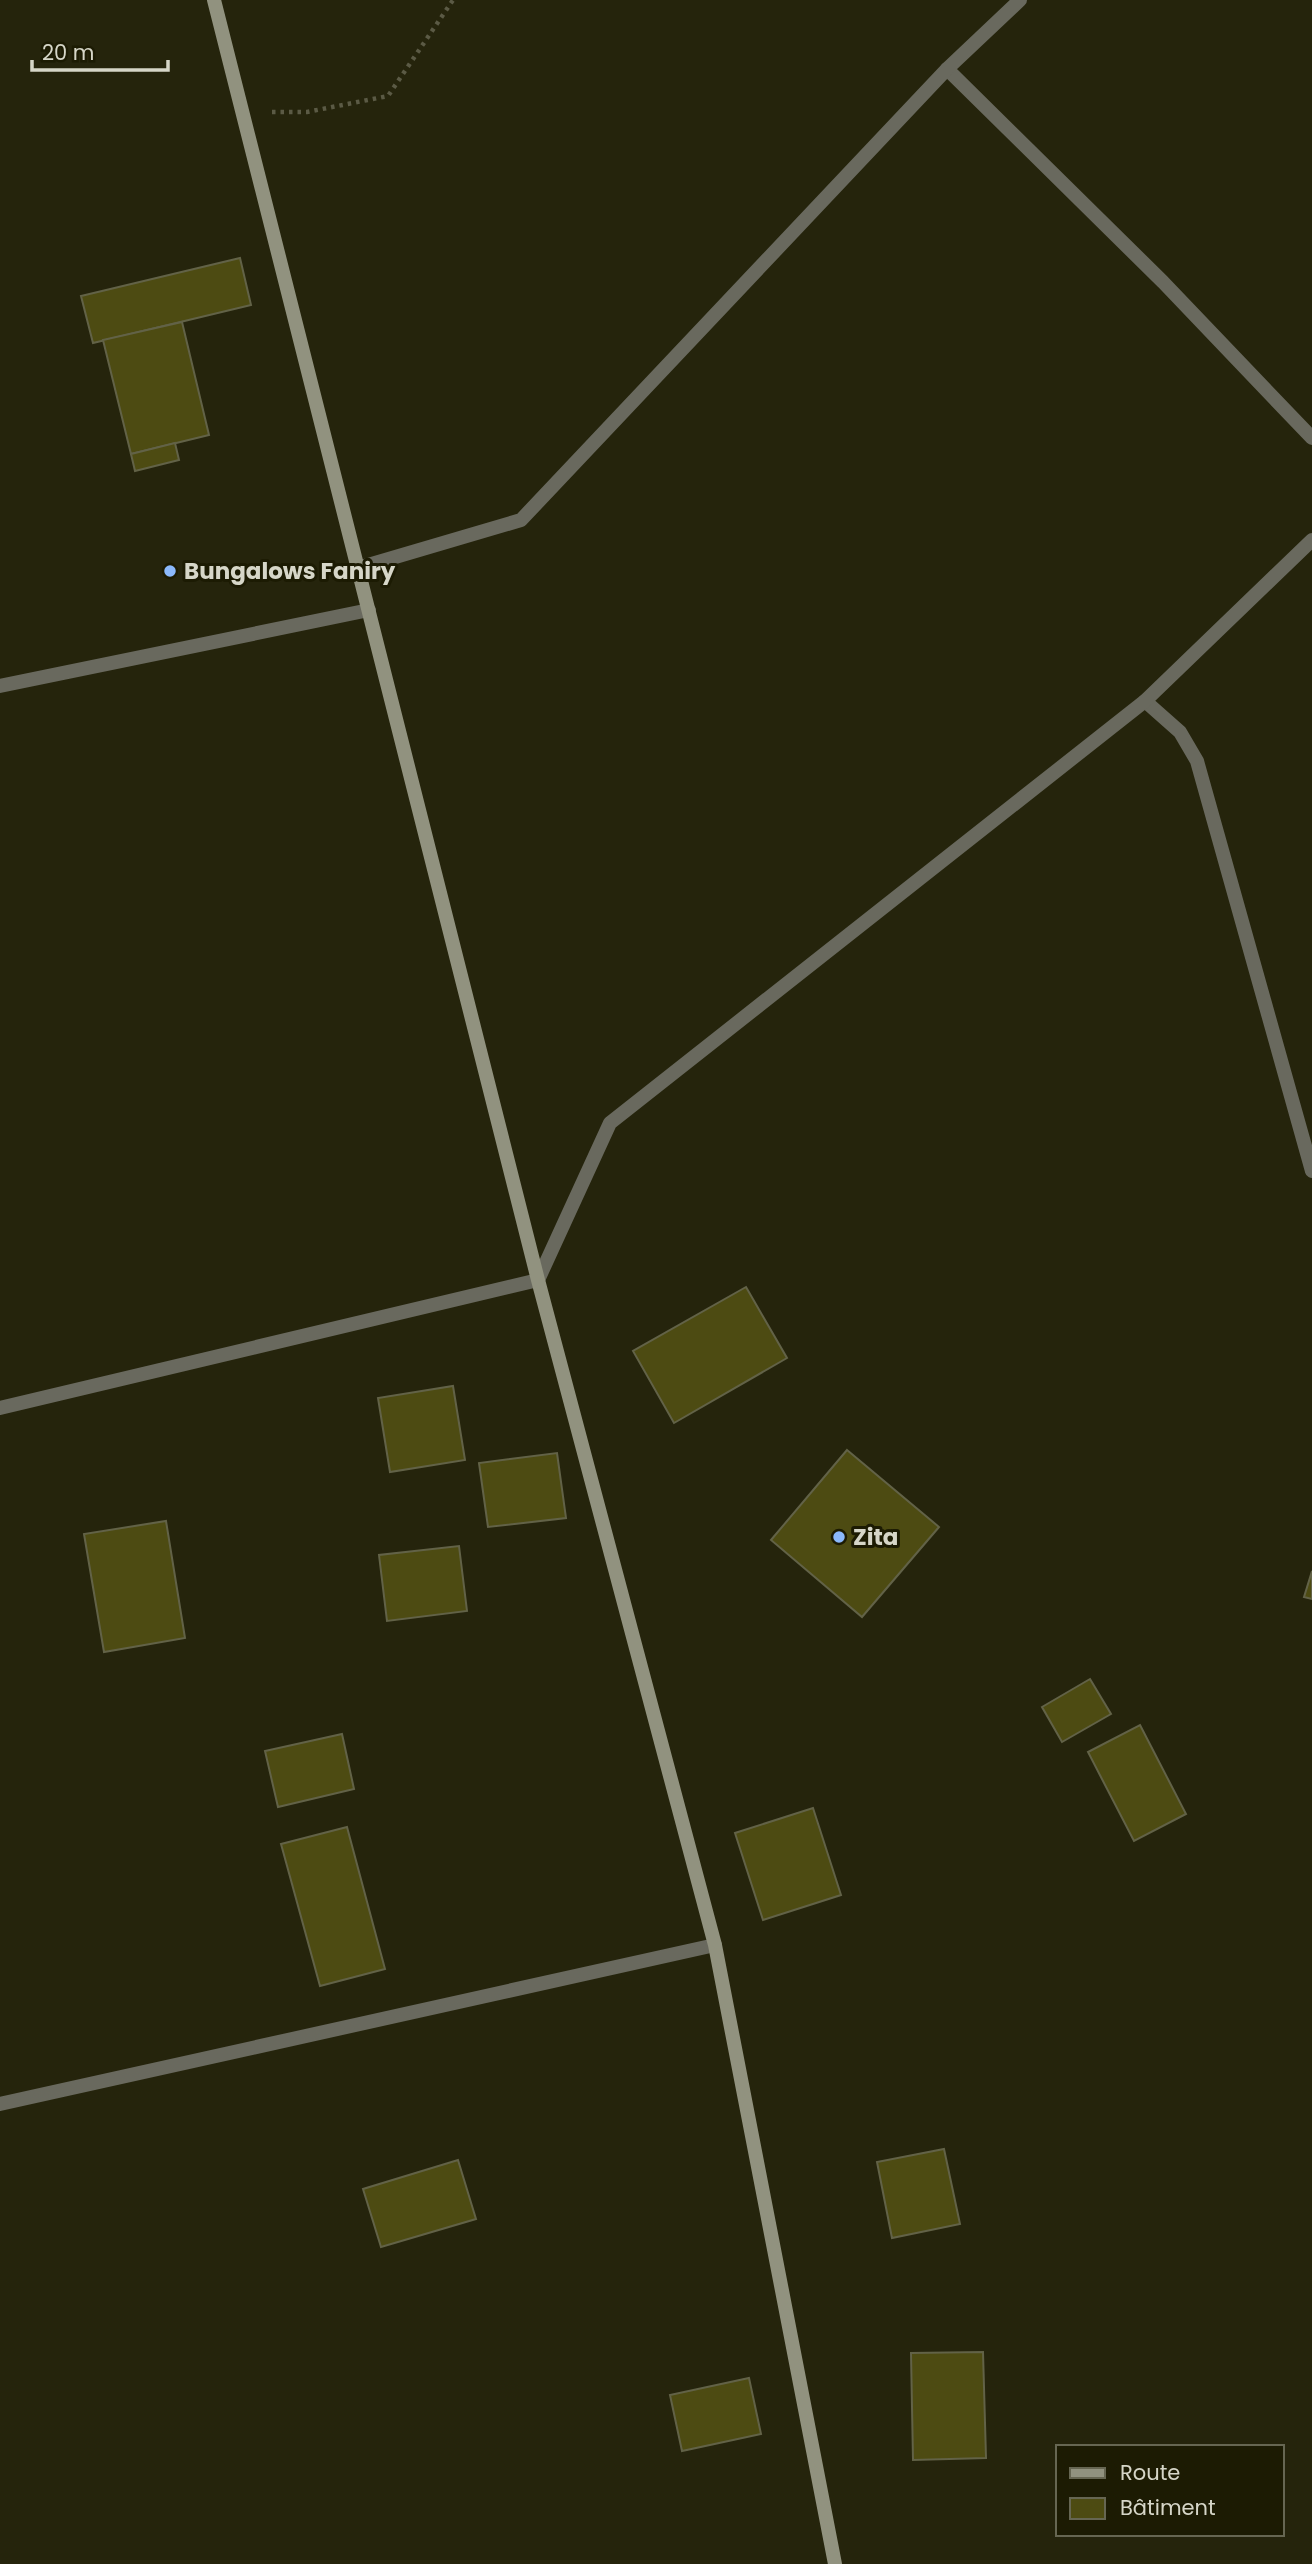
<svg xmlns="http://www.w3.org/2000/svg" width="1312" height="2564" viewBox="0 0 1312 2564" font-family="Poppins,sans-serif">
	<rect width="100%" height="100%" fill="#25240c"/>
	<g fill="#4d4b12" stroke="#626247" stroke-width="2">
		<path d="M240,258L251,305L93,343L81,296Z"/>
		<path d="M182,322L209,435L131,454L103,340Z"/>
		<path d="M175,443L179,460L135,471L131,454Z"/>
		<path d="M746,1287L787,1358L674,1423L633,1351Z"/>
		<path d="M453,1386L465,1460L390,1472L378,1398Z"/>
		<path d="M847,1450L939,1527L862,1617L771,1540Z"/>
		<path d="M557,1453L566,1518L488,1527L479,1463Z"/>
		<path d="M166,1521L185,1638L104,1652L84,1534Z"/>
		<path d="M459,1546L467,1611L387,1621L379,1555Z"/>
		<path d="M1312,1571V1599L1304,1597Z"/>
		<path d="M1090,1679L1111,1714L1062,1742L1042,1707Z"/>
		<path d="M1140,1725L1186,1814L1134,1841L1088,1752Z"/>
		<path d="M342,1734L354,1789L278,1807L265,1751Z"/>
		<path d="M813,1808L841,1895L763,1920L735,1833Z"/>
		<path d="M347,1827L385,1969L320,1986L281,1844Z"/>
		<path d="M944,2149L960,2224L892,2238L877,2162Z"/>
		<path d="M458,2160L476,2219L381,2247L363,2189Z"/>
		<path d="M983,2352L986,2458L913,2460L911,2353Z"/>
		<path d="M749,2378L761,2434L682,2451L670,2395Z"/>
	</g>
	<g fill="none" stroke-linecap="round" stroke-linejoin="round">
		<path stroke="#5b5a45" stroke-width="4.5" stroke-dasharray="3.5 5" stroke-linecap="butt" d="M272,112H307L388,96L453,0"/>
		<g stroke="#69695e" stroke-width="14">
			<path d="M947,69L1163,282L1312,438"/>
			<path d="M358,568L521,520L947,69L1020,0"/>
			<path d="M0,686L369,610"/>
			<path d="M1145,701L1180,732L1197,761L1312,1171"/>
			<path d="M0,1408L538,1280L610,1123L1145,701L1312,540"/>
			<path d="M0,2104L715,1945"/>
		</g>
		<path stroke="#91927f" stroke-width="14" d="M214,0L538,1280L715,1945L835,2564"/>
	</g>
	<g fill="#8bb9fc" stroke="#1c1b03" stroke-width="2.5">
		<circle cx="170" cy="571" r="7"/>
		<circle cx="839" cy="1537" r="7"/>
	</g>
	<g text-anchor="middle" stroke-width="6" stroke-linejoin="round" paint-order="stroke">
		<g font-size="23" font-weight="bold" fill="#d6d6c8" stroke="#1c1b03" text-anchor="start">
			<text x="184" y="579">Bungalows Faniry</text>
			<text x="853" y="1545">Zita</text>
		</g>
	</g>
	<rect x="1056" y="2445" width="228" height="91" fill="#1c1b03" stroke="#666652" stroke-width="2"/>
	<rect x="1070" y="2468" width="35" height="10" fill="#91927f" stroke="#666652" stroke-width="2"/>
	<text x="1120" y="2480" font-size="21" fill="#d6d6c8">Route</text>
	<rect x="1070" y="2498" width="35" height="21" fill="#4d4b12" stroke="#666652" stroke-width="2"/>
	<text x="1120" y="2515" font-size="21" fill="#d6d6c8">Bâtiment</text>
	<path d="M32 60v10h136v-10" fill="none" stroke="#d6d6c8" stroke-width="3.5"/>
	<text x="42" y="60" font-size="21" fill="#d6d6c8" stroke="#1c1b03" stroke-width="5" paint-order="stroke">20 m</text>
</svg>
